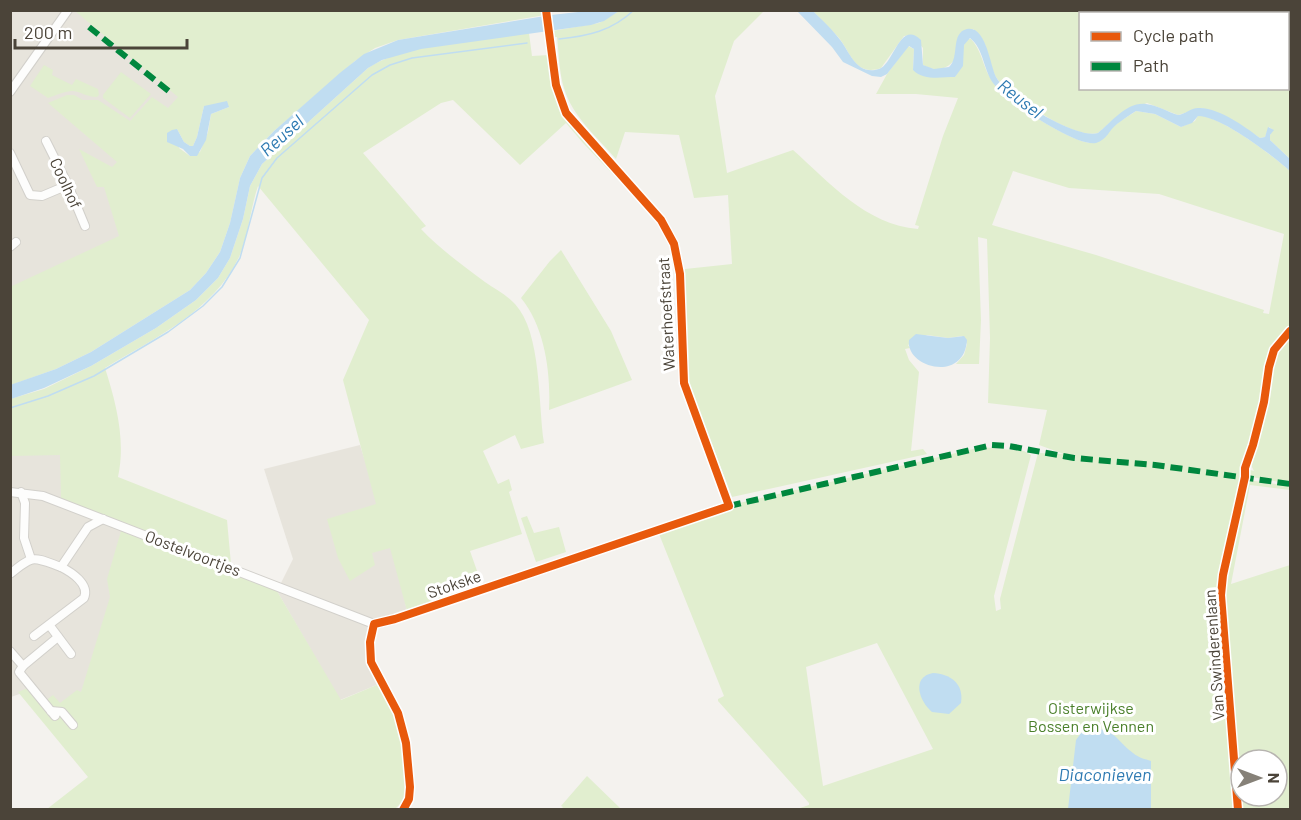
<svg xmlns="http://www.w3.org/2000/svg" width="1301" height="820" viewBox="0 0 1301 820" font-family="Barlow,sans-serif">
	<rect width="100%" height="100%" fill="#f4f2ee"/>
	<g fill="#e7e4dc">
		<path d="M11,11H83L188,100L121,237L11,290Z"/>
		<path d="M360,445L379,505L368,551L392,543L407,611L368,629L365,659L368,668L379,684L340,700L277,591L293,559L264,469Z"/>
		<path d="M63,452L125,522L109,581L112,601L67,735L28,691L11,697L10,454Z"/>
	</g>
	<g fill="#e1eecf" fill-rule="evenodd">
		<path d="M75,11H544L545,15L398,40L375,48L355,61L274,131L250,156L240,178L230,223L220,252L206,273L190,290L91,352L56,369L11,385L10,287L119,236L104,187H97L79,149L112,167L117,162L48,103L67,95H74L83,100H98L130,121L152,97L168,108L178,97ZM204,106L229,107L211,114L208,132L200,152L190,156L179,148L177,129L184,142L190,146H193L197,137Z"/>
		<path d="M619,11H764L734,41L715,96L727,173L793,150C829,182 866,225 918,229L919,226L915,225L943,136L958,98L916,94H876L887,74L908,46L914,49L913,70L943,77H955L963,58V47L967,39H971C980,49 982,60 987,72C989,77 994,82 997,87C1008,102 1074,144 1092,143C1103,142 1106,134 1113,127C1119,121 1129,116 1136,111L1155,114L1181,127L1195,121L1198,115C1222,117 1272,155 1290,171V484L1246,476L1242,492L1246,481L1248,480L1290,486V490L1250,485L1231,584L1290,565V809H797L809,805V803L718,701V699L724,696L659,534L722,513L735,504L982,447L1024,451L1031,455L994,596L996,611L1001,609L1000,599L1038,453L1064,454L1039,445L1047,410L988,403L990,338L987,239L978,237L981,320L979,364H956L964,355L967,344L962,336L948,338L927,335L908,345L910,348L905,349L909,360L919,372L911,451L923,449L927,454L732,497L688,381L686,367L685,269L732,264L728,195L694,198L679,135L625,132L616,159C598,138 572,116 564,88C559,72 559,54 557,37H553L552,31L599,23ZM1013,171L1069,188L1159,194L1284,234L1269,314L1263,313L1264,310L1096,255L992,225ZM1267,365L1272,367L1269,377L1265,419L1251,465L1254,471L1247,469L1260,419L1262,387ZM877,643L933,749L823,786L806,667ZM1241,760H1277V796H1241Z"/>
		<path d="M813,11H1290V159L1270,140V135L1273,130L1269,127L1265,137L1260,138L1234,121L1210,110L1201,108L1178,115L1147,103L1120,114L1098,133C1076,140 1014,99 999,81C986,65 991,41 973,29C961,48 952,81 923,65V48L912,35L904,36L881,68C855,77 851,53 839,38C831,29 821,20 813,11ZM1080,14H1288V88H1080Z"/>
		<path d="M529,33L532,56L549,55L555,92L646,209L583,143L566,123L520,165L453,100L441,103L363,153L426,226L421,229C440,249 462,265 485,282C495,289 507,295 515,304C542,333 538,405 544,443L521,449L515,435L483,451L498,484L509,479L512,490L509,492L522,534L470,551L482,585L407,611L390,548L372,553L375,565L350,581L338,558L327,519L376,504L343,380L369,320L258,186C250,209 249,235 239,257C214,311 153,339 105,368C116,403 126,440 118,477L227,520L231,564L61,499L60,455L11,456L10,399L44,389L91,366L156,328L196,300L218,278L230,258L243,219L250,186L262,164L368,68C406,43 483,40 529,33Z"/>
		<path d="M44,65L53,70L52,75L72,85L76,79L98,89L99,95L97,97C87,97 81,92 73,91C65,91 56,95 48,98L30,86Z"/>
		<path d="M121,72L151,94L130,118L103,98V95Z"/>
		<path d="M561,250L611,331L632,380L549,410C551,374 545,327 521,298L550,261Z"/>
		<path d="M527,516L534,533L559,527L566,552L536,562L521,518Z"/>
		<path d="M121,531L277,591L341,700L379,684L398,720L406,785C406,797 403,802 394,810L47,809L88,777L18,692L28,688L54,718L60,715L70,725L72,720L62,708H51L45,701L53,695L60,703L77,690L81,692L110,597L107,579Z"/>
		<path d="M587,776L621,809H561L563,807L561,806Z"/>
	</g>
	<g fill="#c0ddf1">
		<path d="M587,11H619L604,21L591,25L421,49L382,60L368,68L262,164L250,186L243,219L230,258L218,278L196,300L156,328L91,366L44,388L11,399L10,385L56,369L91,352L190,290L206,273L220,252L230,223L240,178L250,156L274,131L341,72L364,54L398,40L551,15Z"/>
		<path d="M797,11H813C822,20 833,30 841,41C850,53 857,76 879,69C894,64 900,19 921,40L923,65L934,69L949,67C960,57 950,33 967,29C986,25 990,65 996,77C1007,97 1077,140 1098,133C1112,122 1126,102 1146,104C1157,105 1168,112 1178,115C1186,114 1191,107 1200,108C1221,109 1244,126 1260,138L1265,137L1268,127L1274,130L1270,135V140L1290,159V171C1272,155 1221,116 1198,116L1192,123L1181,127L1155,114L1136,111C1129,115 1123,120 1117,124C1109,130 1107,140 1096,143C1075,147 1006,100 993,83C983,69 984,49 970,38L964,45L963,66L955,77C941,77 924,81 913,70L914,49L909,46L887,74L881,77L872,76L843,62L832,47Z"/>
		<path d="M227,101L229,107L211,114L206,140L197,156H190L183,149L167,142V133L172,130L177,129L184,142L190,146H193L197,137L204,106Z"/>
		<path d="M916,334L948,338L964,336L967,340C964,384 905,367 909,340Z"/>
		<path d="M933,673C951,674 964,684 961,703L949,714L932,712C919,701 911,677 933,673Z"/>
		<path d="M1093,729C1113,727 1119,743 1133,753C1139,758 1145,759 1151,761V809H1068L1076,740L1081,733Z"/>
	</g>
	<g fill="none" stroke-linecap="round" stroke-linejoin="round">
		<g stroke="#c0ddf1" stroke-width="1.5">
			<path d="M559,39C588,36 612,31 634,10"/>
			<path d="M10,408L48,396L94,376L168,332L203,306L222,287L240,258L262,178L277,158L372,75L390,65L412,58L527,43"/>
		</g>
		<defs>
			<g id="minor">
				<path d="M10,92L68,10"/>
				<path d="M46,141L68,185L85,226"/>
				<path d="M10,153L30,195L42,196L68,185"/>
				<path d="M10,247L16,242"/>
				<path d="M10,492L43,496L374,624"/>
				<path d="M21,492L25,503L24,538L31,559"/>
				<path d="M10,574C34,554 33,557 61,567L88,527L103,519"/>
				<path d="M50,626L71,654"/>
				<path d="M34,636L84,598C90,584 71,572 61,567"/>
				<path d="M10,651L23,666L19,672L55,716"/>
				<path d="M23,666L58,637"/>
				<path d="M51,711L62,712L73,725"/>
				<path d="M403,810L409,799L410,787L406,743L398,713L371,662L370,642L374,624L395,619L729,506L684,383L680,274L674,244L661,220L566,113L556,85L546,10"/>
			</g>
		</defs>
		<use href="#minor" stroke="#d2d0cb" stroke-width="10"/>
		<use href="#minor" stroke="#fdfdfc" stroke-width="8"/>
		<g stroke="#00873e" stroke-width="6" stroke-dasharray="12 6" stroke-linecap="butt">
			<path d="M89,27L171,93"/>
			<path d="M729,506L992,445L1009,446L1074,458L1155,465L1290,484"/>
		</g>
		<defs>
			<g id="cycleway">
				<path d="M403,810L409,799L410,787L406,743L398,713L371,662L370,642L374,624L395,619L729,506L684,383L680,274L674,244L661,220L566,113L556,85L546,10"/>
				<path d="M1238,810L1221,595L1223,575L1245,477V468L1253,445L1264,402L1269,367L1274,350L1290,331"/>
			</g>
		</defs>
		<use href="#cycleway" stroke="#fff" stroke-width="11"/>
		<use href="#cycleway" stroke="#e8590c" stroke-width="8"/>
	</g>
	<g text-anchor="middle" stroke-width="6" stroke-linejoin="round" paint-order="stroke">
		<g font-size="16" fill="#4b4439" stroke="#fff">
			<text transform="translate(66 183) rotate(65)" y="6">Coolhof</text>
			<text transform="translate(666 314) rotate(-93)" y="6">Waterhoefstraat</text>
			<text transform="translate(193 553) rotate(21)" y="6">Oostelvoortjes</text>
			<text transform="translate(454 584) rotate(-19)" y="6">Stokske</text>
			<text transform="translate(1214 655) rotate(-94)" y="6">Van Swinderenlaan</text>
		</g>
		<g font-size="16" fill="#4a7f2a" stroke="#fff">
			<text x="1091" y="714">Oisterwijkse<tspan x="1091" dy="18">Bossen en Vennen</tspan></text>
		</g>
		<g font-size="18" font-style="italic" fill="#2e7ab2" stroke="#fff">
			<text transform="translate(1020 99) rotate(38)" y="6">Reusel</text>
			<text transform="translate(282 136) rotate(-42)" y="6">Reusel</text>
			<text x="1105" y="781">Diaconieven</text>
		</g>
	</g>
	<rect width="1301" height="820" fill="none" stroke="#4b4439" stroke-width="24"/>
	<rect x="1079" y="12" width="210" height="78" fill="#ffffff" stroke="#b7b4b0" stroke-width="1.5"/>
	<rect x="1091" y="32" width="30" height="9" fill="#e8590c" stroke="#b7b4b0" stroke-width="1.5"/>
	<text x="1133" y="42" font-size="18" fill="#4b4439">Cycle path</text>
	<rect x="1091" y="62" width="30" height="9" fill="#00873e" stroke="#b7b4b0" stroke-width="1.5"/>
	<text x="1133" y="72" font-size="18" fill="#4b4439">Path</text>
	<g transform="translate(1259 778) rotate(90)"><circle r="28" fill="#ffffff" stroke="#b7b4b0" stroke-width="1.5"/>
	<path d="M0-4.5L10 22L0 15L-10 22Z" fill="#868178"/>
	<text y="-9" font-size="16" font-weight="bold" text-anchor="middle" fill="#4b4439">N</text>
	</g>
	<path d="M15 39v9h172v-9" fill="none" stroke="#4b4439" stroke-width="3"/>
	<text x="24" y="39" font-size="18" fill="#4b4439" stroke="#ffffff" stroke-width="4.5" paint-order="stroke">200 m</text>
</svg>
